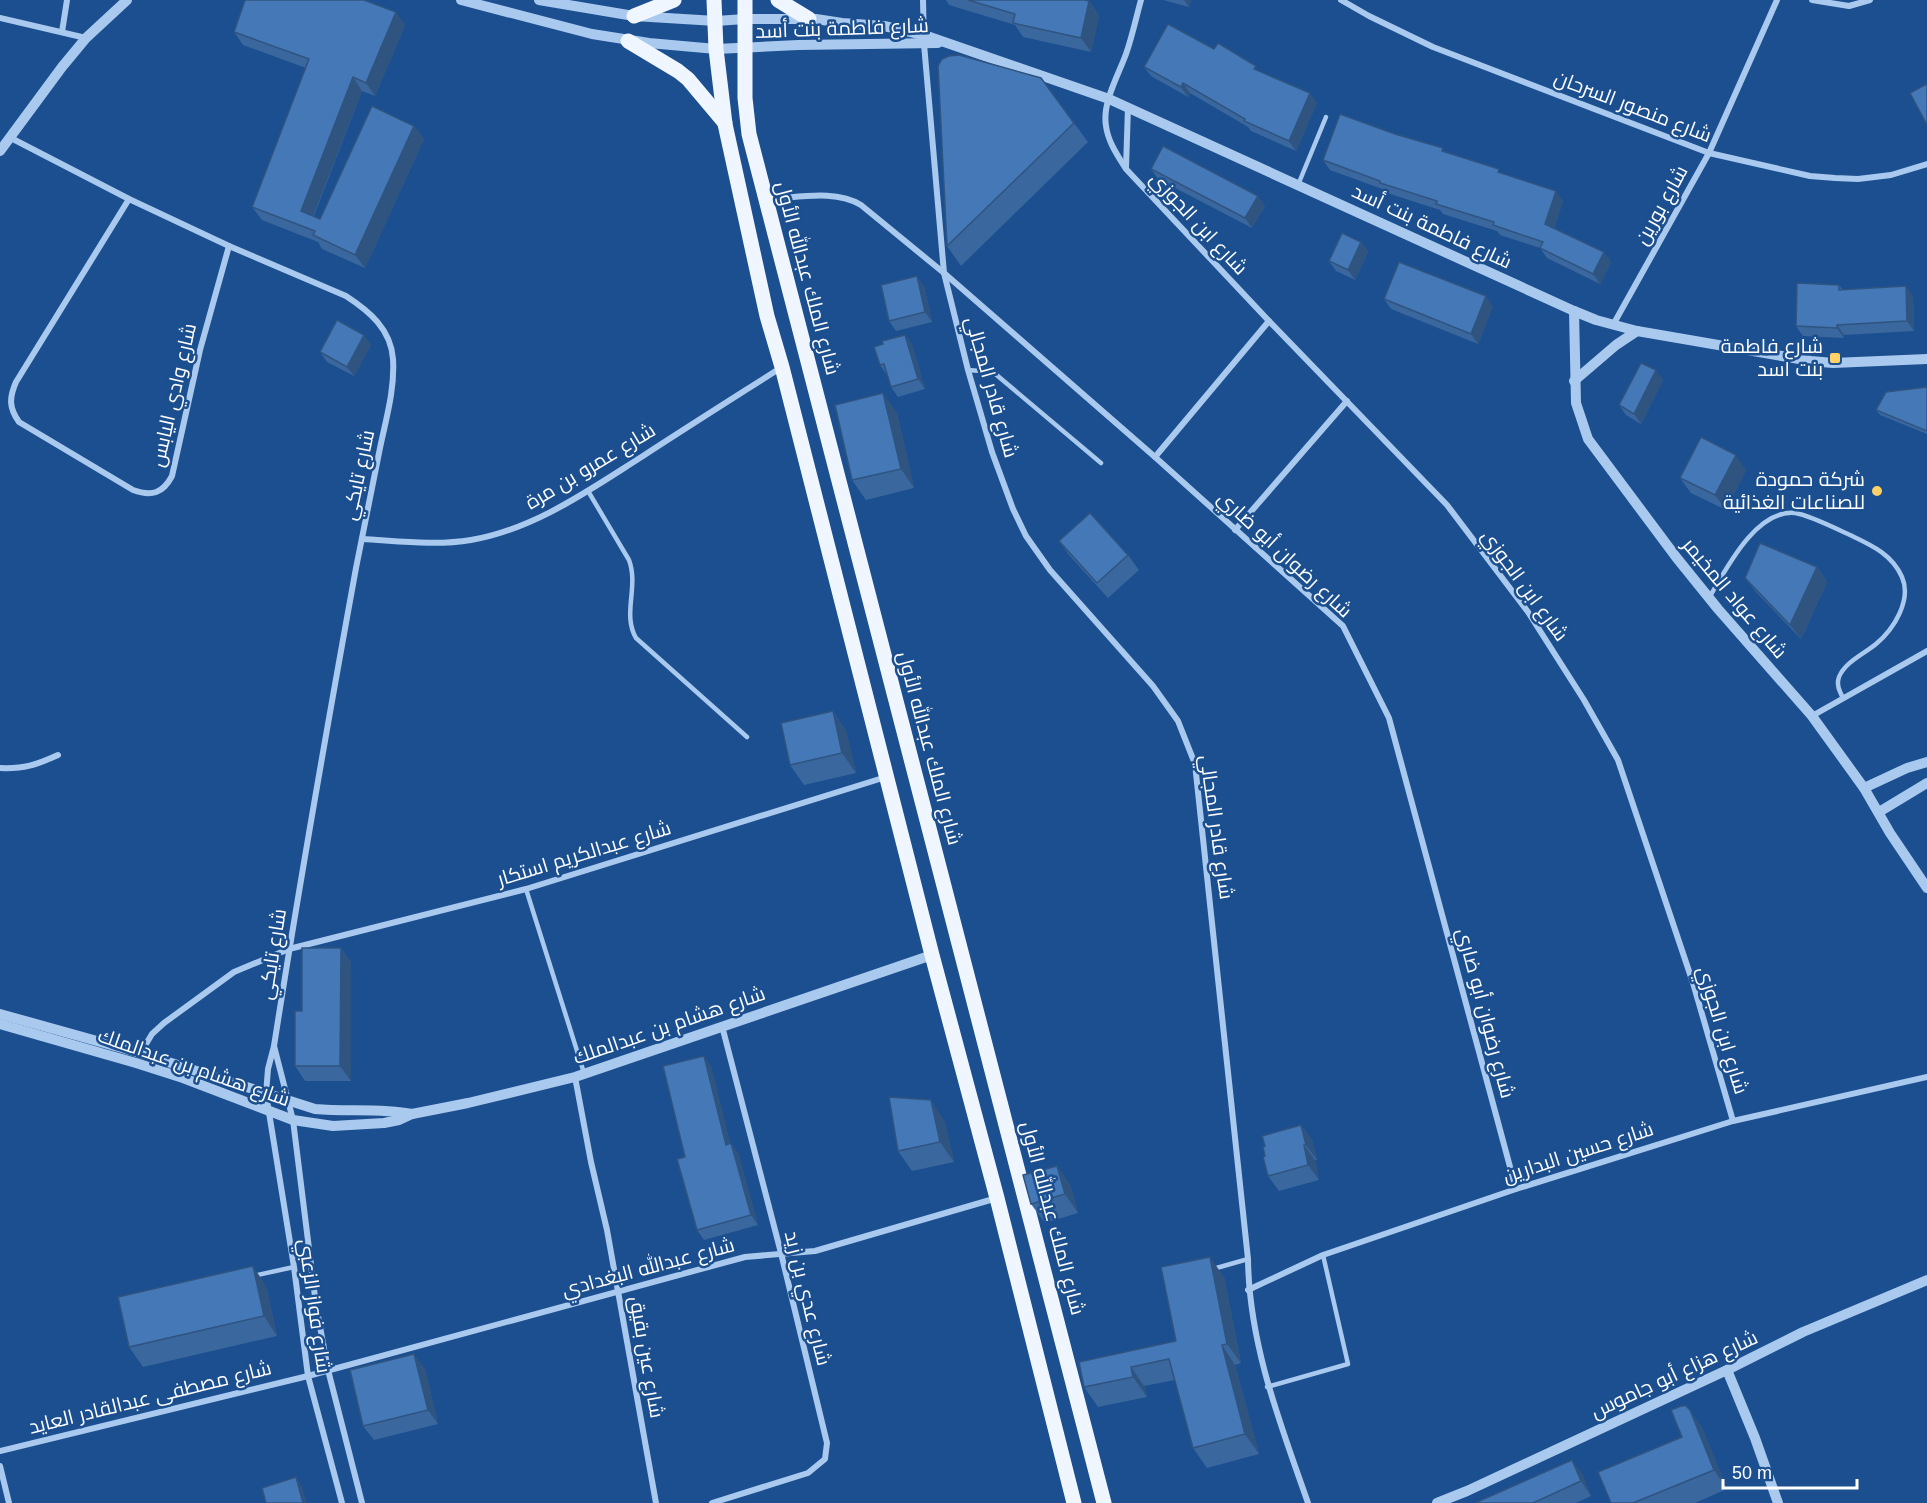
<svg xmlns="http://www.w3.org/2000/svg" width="1927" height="1503" viewBox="0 0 1927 1503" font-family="Arial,Cairo,sans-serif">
	<rect width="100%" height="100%" fill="#1b4f8f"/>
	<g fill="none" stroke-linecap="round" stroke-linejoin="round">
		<g stroke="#a9c9ee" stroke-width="4.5">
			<path d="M1298,185L1326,117"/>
			<path d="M968,370L993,372L1101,463"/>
			<path d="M588,491L629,560C639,587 622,614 636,638L747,737"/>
			<path d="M1709,598C1726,569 1756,509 1795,513C1809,515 1837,529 1850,535C1871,545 1892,554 1902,577C1912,600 1894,629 1876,644C1864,654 1845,662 1839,677C1836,685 1840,692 1843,698"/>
			<path d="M526,889L584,1073"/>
			<path d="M1213,1269L1248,1259"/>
			<path d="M253,1276L294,1267"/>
			<path d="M1267,1387L1348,1364L1323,1255"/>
		</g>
		<g stroke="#a9c9ee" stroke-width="6">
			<path d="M923,0L924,44L944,273L968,370L992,452L1013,509L1026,536L1050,570L1153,686L1178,721L1195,764L1248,1259C1249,1344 1280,1423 1308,1503"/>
			<path d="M1141,0C1136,18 1132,37 1126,54C1118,76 1102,103 1106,126C1108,142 1118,156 1126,169L1269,321L1447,505L1528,612L1584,700L1618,760L1693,983L1733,1121"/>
			<path d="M1341,0L1369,16L1433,47L1709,153L1810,176L1835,178L1858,179L1891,175L1927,164"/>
			<path d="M1812,0L1849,6L1870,0"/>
			<path d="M0,18L86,38"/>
			<path d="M62,32L67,0"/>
			<path d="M9,137L129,199L229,246L346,296C369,311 391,329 393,359C395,389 386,419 380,448C372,488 364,528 356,568C327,727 299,886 274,1046L268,1069L266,1094L294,1267L308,1376L342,1503"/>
			<path d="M1126,168L1128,107"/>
			<path d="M129,199L16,382C9,398 9,408 19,422L133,490C152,497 163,493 172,476L200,350L229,246"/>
			<path d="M767,199C797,198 835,189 861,205L944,273L1155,457L1343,626L1389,718L1516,1189"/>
			<path d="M1613,325L1709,153L1777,0"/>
			<path d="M1155,457L1269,321"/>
			<path d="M1235,530L1347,401"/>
			<path d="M362,539C398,541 435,546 471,540C535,529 589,490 643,456C689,426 735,397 782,367"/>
			<path d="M1812,716L1927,651"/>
			<path d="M0,768C24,769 36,765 58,755"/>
			<path d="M274,1046L293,1120L316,1305L328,1370L362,1503"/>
			<path d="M140,1054L152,1034L164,1023L234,972L289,949L526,889L886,777"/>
			<path d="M575,1077L591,1162L607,1230L656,1503"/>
			<path d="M1248,1290L1323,1255L1516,1189L1733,1121L1927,1077"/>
			<path d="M0,1451L308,1376L745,1257L815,1251L997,1198"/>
			<path d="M0,1466L9,1503"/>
			<path d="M712,1503L808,1473L825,1459L827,1443L781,1253L722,1026"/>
		</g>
		<g stroke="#a9c9ee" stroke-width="10">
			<path d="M461,0L592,34L649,43L716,49L798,45L938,43"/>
			<path d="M539,0L634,16L716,21L745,19H816L842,23L884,26L924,35L1109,99L1574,311L1596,320L1637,331L1811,361L1833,363L1927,359"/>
			<path d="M0,151L62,67L86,38L127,0"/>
			<path d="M1574,311L1576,403L1588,439L1676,557L1718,609L1812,716L1864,788L1890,833L1927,888"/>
			<path d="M1574,381L1616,345L1637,331"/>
			<path d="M1864,788L1907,768L1927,762"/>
			<path d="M1879,812L1927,783"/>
			<path d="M0,1014L140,1053L315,1109C347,1112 380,1108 412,1114"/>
			<path d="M0,1024L136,1063L183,1078L293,1120L333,1126L384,1123L399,1120L412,1114L468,1103L575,1077L932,955"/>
			<path d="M1727,1370L1755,1438L1778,1503"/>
			<path d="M1437,1503L1467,1491L1727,1370L1803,1332L1927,1280"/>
		</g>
		<g stroke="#f0f6ff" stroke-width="15">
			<path d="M714,0L716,49L725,124L767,316L782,367L932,955L997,1198L1074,1503"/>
			<path d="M745,0V98L749,134L1104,1503"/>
			<path d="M778,0L809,19"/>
			<path d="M634,16L674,0"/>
			<path d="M628,41L678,71L688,79L725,123"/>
		</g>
	</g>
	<g fill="#3a679d">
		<path d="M946,0H1084L1089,1L1099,16L1091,52L1023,37L1015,25L949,5Z"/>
		<path d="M1163,0H1191L1189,7Z"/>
		<path d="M405,25L375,96L362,91L314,216L320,219L414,126L424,139L365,268L322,249L318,242L262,220L252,207L306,68L243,45L234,32Z"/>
		<path d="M1214,49L1259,71L1317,103L1296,151L1251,131L1248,127L1190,93L1188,97L1151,76L1144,67Z"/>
		<path d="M1041,78L1088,142L961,266L947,246Z"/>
		<path d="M1446,152L1503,174L1563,201L1554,228L1604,252L1611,262L1600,284L1547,258L1540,248L1500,235L1497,231L1443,214L1440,210L1387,193L1385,190L1330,170L1323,160Z"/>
		<path d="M1151,169L1265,206L1252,228L1158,179Z"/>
		<path d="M1361,242L1368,252L1355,280L1336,271L1329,261Z"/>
		<path d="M1839,285L1842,289L1913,296L1914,331L1844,335V338L1803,336L1796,326Z"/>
		<path d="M924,286L932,322L896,331L889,321Z"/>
		<path d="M1384,299L1493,306L1478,344L1391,309Z"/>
		<path d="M905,335L912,345L925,389L898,397L891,387L887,375L880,365L883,344Z"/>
		<path d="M371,345L354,376L327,362L320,352Z"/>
		<path d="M1663,380L1641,424L1626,415L1619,405Z"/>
		<path d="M1927,387V434L1880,415L1876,410Z"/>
		<path d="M897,413L914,488L866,500L852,480Z"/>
		<path d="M1746,470L1726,510L1691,493L1680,478Z"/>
		<path d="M1059,541L1128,555L1139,570L1108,598L1069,555Z"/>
		<path d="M1817,567L1827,582L1801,639L1756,592L1745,578Z"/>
		<path d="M833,711L846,731L856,773L804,785L790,765Z"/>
		<path d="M341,948L351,963V1081H305L295,1066L302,1011Z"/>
		<path d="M711,1066L730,1144L738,1153L758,1225L704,1240L697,1230L685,1157Z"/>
		<path d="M944,1120L954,1162L912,1171L898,1151Z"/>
		<path d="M1301,1125L1312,1140L1317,1160H1315L1319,1180L1279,1191L1268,1176L1265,1156Z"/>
		<path d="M1057,1166L1070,1185L1078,1213L1045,1223L1031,1204Z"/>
		<path d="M1224,1277L1241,1363L1235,1365L1259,1454L1207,1468L1193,1448L1175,1380L1144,1386L1147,1397L1098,1407L1084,1387L1176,1341Z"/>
		<path d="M266,1286L277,1336L143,1367L129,1347Z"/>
		<path d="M425,1369L438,1424L374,1440L363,1426Z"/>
		<path d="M1690,1410L1703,1430L1727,1489L1695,1503H1611L1682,1437Z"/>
		<path d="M1582,1474L1591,1496L1576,1503H1475Z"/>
	</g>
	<g fill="#305480">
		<path d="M1184,0H1191L1189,7Z"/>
		<path d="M1089,1L1099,16L1091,52L1081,38Z"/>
		<path d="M396,12L405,25L375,96L366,83Z"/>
		<path d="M353,77L362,91L310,224L301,211Z"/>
		<path d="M1183,83L1190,93L1188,97L1181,87Z"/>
		<path d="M1310,93L1317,103L1296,151L1289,141Z"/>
		<path d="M414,126L424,139L365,268L355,255Z"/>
		<path d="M1556,191L1563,201L1552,234L1545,224Z"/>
		<path d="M1258,196L1265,206L1252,228L1245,218Z"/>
		<path d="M1361,242L1368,252L1355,280L1348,270Z"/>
		<path d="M1604,252L1611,262L1600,284L1593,274Z"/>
		<path d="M917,276L924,286L932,322L925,312Z"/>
		<path d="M1906,286L1913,296L1914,331L1907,321Z"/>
		<path d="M1486,296L1493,306L1478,344L1471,334Z"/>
		<path d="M1837,325L1844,335V338L1837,328Z"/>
		<path d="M364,335L371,345L354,376L347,367Z"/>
		<path d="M905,335L912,345L925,389L918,379Z"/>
		<path d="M1656,370L1663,380L1641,424L1634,414Z"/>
		<path d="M883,393L897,413L914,488L901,469Z"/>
		<path d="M1736,455L1746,470L1726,510L1715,495Z"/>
		<path d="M1817,567L1827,582L1801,639L1790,625Z"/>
		<path d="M833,711L846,731L856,773L842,753Z"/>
		<path d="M341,948L351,963V1081L340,1066Z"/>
		<path d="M704,1056L711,1066L733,1155L726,1145Z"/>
		<path d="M931,1100L944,1120L954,1162L940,1142Z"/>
		<path d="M1301,1125L1312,1140L1317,1160L1306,1145Z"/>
		<path d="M731,1143L738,1153L758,1225L751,1215Z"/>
		<path d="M1304,1145L1315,1160L1319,1180L1308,1165Z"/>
		<path d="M1057,1166L1070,1185L1078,1213L1065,1194Z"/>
		<path d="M1210,1257L1224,1277L1241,1363L1227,1344Z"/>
		<path d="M253,1266L266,1286L277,1336L264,1316Z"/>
		<path d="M1222,1345L1235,1365L1259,1454L1245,1434Z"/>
		<path d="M414,1354L425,1369L438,1424L428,1410Z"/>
		<path d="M1131,1367L1144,1386L1147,1397L1133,1377Z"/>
		<path d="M1690,1410L1703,1430L1727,1489L1714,1470Z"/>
		<path d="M1572,1460L1582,1474L1591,1496L1581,1481Z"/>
		<path d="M296,1477L302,1487L307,1503H303Z"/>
	</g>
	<g fill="#4478b7" stroke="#305480" stroke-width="1.5">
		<path d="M245,0H364L396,12L366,83L353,77L301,211L320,219L372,106L414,126L355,255L313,235L315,231L252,207L309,59L234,32Z"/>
		<path d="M968,0H1084L1089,1L1081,38L1013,23L1015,14Z"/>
		<path d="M1168,24L1214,49L1218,43L1256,66L1254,69L1310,93L1289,141L1244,121L1245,119L1183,83L1181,87L1144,67Z"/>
		<path d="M959,55L1041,78L1074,123L947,246L938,66L942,59L949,56Z"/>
		<path d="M1927,84V123H1926L1910,93Z"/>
		<path d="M1340,114L1395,134L1443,148L1442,151L1499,169L1498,172L1556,191L1545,224L1604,252L1593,274L1540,248L1543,242L1493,225L1494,222L1436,204L1437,201L1380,183V181L1323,160Z"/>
		<path d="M1163,146L1258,196L1245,218L1151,169Z"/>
		<path d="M1342,233L1361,242L1348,270L1329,261Z"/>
		<path d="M1399,262L1486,296L1471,334L1384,299Z"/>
		<path d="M917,276L925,312L889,321L881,285Z"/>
		<path d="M1797,283L1839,285V290L1906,286L1907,321L1837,325V328L1796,326Z"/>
		<path d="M337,320L364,335L347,367L320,352Z"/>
		<path d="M905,335L918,379L891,387L884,364L880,365L874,347L883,344L882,341Z"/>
		<path d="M1641,363L1656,370L1634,414L1619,405Z"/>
		<path d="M1927,387V431L1876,410L1886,392Z"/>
		<path d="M883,393L901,469L852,480L835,405Z"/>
		<path d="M1701,437L1736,455L1715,495L1680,478Z"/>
		<path d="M1090,513L1128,555L1097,583L1059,541Z"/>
		<path d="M1760,543L1817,567L1790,625L1745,578Z"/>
		<path d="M833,711L842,753L790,765L781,723Z"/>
		<path d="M302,948H341L340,1066H295V1011H302Z"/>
		<path d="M704,1056L726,1145L731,1143L751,1215L697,1230L677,1159L685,1157L663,1066Z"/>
		<path d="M889,1097L931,1100L940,1142L898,1151Z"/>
		<path d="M1301,1125L1306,1145H1304L1308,1165L1268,1176L1263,1157L1265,1156L1263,1147L1265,1146L1262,1136Z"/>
		<path d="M1057,1166L1065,1194L1031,1204L1023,1175Z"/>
		<path d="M1210,1257L1227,1344L1222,1345L1245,1434L1193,1448L1169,1359L1131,1367L1133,1377L1084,1387L1079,1362L1176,1341L1161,1267Z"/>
		<path d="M253,1266L264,1316L129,1347L118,1297Z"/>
		<path d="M414,1354L428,1410L363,1426L350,1370Z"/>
		<path d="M1681,1406H1686L1690,1410L1714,1470L1633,1503H1611L1598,1472L1682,1437L1671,1410Z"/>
		<path d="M1572,1460L1581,1481L1533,1503H1475Z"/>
		<path d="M296,1477L303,1503H266L262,1488Z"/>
	</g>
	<g fill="#ffd166" stroke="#1b4f8f" stroke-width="2">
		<rect x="1829" y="352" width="12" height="12" rx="3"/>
		<circle cx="1877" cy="491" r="6"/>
	</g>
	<g text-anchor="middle" stroke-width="5" stroke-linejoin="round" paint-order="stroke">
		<g font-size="20" fill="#fff" stroke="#1b4f8f">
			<text transform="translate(842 28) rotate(-2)" y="7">شارع فاطمة بنت أسد</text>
			<text transform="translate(1633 106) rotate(21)" y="7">شارع منصور السرحان</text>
			<text transform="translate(1661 205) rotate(-61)" y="7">شارع بورين</text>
			<text transform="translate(1199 223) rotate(47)" y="7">شارع ابن الجوزي</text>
			<text transform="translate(1432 226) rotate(25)" y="7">شارع فاطمة بنت أسد</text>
			<text transform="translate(808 278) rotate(75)" y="7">شارع الملك عبدالله الأول</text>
			<text transform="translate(992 387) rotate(74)" y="7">شارع قادر المجالي</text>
			<text transform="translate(173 395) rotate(-77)" y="7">شارع وادي اليابس</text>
			<text transform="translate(590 466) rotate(-31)" y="7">شارع عمرو بن مرة</text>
			<text transform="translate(358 475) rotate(-78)" y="7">شارع تايكي</text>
			<text transform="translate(1285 554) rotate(43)" y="7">شارع رضوان أبو ضاري</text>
			<text transform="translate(1525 585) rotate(54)" y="7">شارع ابن الجوزي</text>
			<text transform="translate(1735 598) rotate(50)" y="7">شارع عواد المخيمر</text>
			<text transform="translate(930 748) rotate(75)" y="7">شارع الملك عبدالله الأول</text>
			<text transform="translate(1217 827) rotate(82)" y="7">شارع قادر المجالي</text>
			<text transform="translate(584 853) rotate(-17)" y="7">شارع عبدالكريم استكار</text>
			<text transform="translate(272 954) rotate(-81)" y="7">شارع تايكي</text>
			<text transform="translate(1486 1013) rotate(75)" y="7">شارع رضوان أبو ضاري</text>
			<text transform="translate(669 1025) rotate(-19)" y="7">شارع هشام بن عبدالملك</text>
			<text transform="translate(1723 1030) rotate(73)" y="7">شارع ابن الجوزي</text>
			<text transform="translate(194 1067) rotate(19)" y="7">شارع هشام بن عبدالملك</text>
			<text transform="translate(1578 1152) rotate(-18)" y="7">شارع حسين البدارين</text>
			<text transform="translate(1053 1218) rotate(75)" y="7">شارع الملك عبدالله الأول</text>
			<text transform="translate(648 1267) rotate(-15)" y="7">شارع عبدالله البغدادي</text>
			<text transform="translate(808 1298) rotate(76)" y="7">شارع عدي بن زيد</text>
			<text transform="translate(315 1306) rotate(82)" y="7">شارع فواز الزعبي</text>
			<text transform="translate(647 1357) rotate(80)" y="7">شارع عين بقيق</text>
			<text transform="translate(1674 1374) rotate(-25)" y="7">شارع هزاع أبو جاموس</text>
			<text transform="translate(150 1397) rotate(-14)" y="7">شارع مصطفى عبدالقادر العايد</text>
		</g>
		<g font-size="20" fill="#fff" stroke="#1b4f8f" text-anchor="end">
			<text x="1823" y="353">شارع فاطمة<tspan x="1823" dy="23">بنت اسد</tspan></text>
			<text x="1865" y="486">شركة حمودة<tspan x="1865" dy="23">للصناعات الغذائية</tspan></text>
		</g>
	</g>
	<path d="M1723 1479v9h134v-9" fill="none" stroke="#ffffff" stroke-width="3"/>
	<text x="1732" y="1479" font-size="18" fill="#ffffff" stroke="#1b4f8f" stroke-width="4.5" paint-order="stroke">50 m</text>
</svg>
